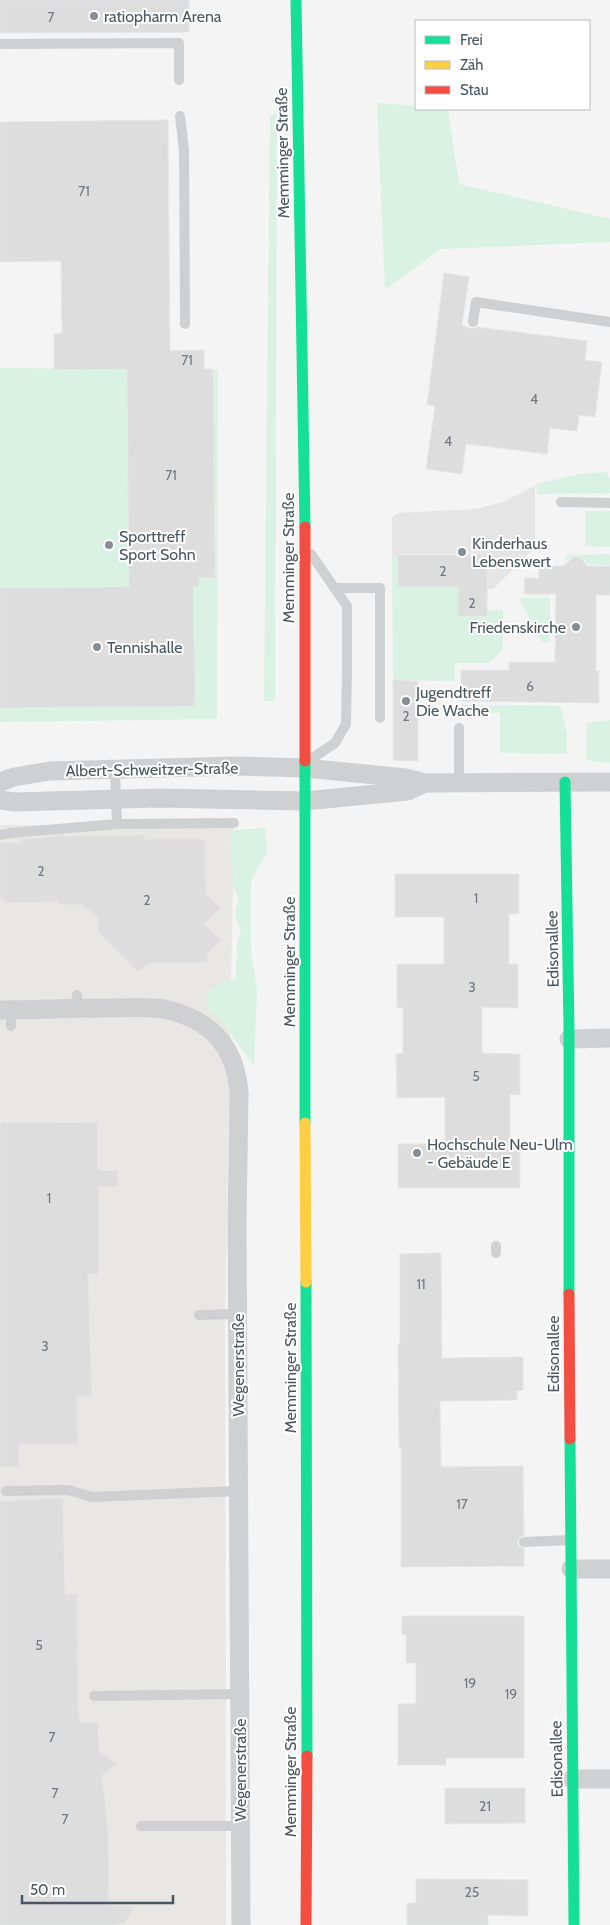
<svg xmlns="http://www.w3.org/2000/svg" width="610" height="1925" viewBox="0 0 610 1925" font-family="Cabin,sans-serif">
	<rect width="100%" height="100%" fill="#f4f4f4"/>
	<path fill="#e8e7e3" d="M0,825L234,826L225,1314L226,1925H0Z"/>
	<path fill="#e6e5e6" d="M535,486V548L493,589H488L487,616H458L398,555H392V518L398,513L476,509L503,502Z"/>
	<g fill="#d9f2e3">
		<path d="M377,103L416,106V109H448L459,184L610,219V242L441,249L385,290Z"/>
		<path d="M277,114L275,701H264L270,115Z"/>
		<path d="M0,368L218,370L217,719L0,722Z"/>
		<path d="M606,472L610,479V493L537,494L536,484L579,474Z"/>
		<path d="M585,511H610V547L585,546Z"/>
		<path d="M608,554L610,555V565L587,564C581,553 575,558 566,560V555Z"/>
		<path d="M392,555H398V587H458L459,616H487V611L503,610V650L489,663H455V681L393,680Z"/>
		<path d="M519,598H550V642H542Z"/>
		<path d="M455,705L560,706L567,732V754L500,753V713H455Z"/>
		<path d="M610,720V763L586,760L587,723Z"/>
		<path d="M265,828L267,852L251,881V951L257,990L254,1066L221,1021L208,1011V992L221,982L236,981L237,942L241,930C234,920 234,909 239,898L233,887L231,830Z"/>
	</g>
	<g fill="#ddddde" stroke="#e5e6e7">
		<path d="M0,0H189V32L0,33Z"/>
		<path d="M168,120L170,351L204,350V369H213L215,578H199V586H193L195,706L0,708V588L129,587L127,369L54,370V334L62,333L61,261L0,262V122Z"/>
		<path d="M444,273L469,277L462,325L472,329L478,327L587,341L585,360L602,362L595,417L579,415L577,431L550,428L547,454L466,444L462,474L426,469L435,406L427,405Z"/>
		<path d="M398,555H487V616H458V587H398Z"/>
		<path d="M573,557L581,558L587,566H610V595H596V671H599V703L461,701V670H509V662H555L556,594H524L525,578H539V566H564Z"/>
		<path d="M393,680L418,681V761L393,760Z"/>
		<path d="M145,835V839H205L206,894L221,908L204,923L221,941L208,953L207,963H152L137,972L98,932V918L83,905H58V902L5,903V900H0V843H21V839L62,836Z"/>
		<path d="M395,874H519V914H509V964H518V1008L482,1007V1053L520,1054V1095L510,1094V1144H520V1188H398V1144H445V1097L397,1098L396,1054L403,1053V1007L397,1008V964H444V917H395Z"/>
		<path d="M98,1122V1170L118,1171V1187H99V1274H88L92,1397H77L78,1444H19V1467H0V1123Z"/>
		<path d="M441,1253L442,1358L523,1357V1390L517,1391V1400L440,1401L441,1467L523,1466L524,1535L520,1537L517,1542L519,1546L524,1549V1566L401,1567V1447H399L398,1344H400V1254Z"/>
		<path d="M63,1498L65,1594H77L78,1702L80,1722L98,1723L100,1752L118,1764L102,1775L108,1826L109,1905L134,1906L125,1923L113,1925H0V1501Z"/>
		<path d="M402,1616H524V1758H446V1765H398V1704H416V1663H406V1635H402Z"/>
		<path d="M445,1788H525V1823L445,1824Z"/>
		<path d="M416,1879L528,1880V1916L488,1915V1925H407V1903H416Z"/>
	</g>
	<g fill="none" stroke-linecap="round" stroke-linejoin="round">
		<g stroke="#ced0d2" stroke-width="10">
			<path d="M0,44L179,43V80"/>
			<path d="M180,116L184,150L185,324"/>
			<path d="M473,322L476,302L610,322"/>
			<path d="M561,502L610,503"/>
			<path d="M334,588H380V718"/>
			<path d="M308,761L335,743L346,724L347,672V606L311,554"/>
			<path d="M115,769L117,824"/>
			<path d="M459,782V728"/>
			<path d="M0,835L10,833L117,824L234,823"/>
			<path d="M77,995L78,1008"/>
			<path d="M11,1010V1026"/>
			<path d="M496,1246V1253"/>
			<path d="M199,1315L238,1314"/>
			<path d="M6,1491L68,1490L92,1497L239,1491"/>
			<path d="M524,1542L570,1540"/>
			<path d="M94,1696L240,1694"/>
			<path d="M141,1826H241"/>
		</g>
		<g stroke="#ced0d2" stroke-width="19">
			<path d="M0,782L14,777L50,771L236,766L305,768L406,778L425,783L610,782"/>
			<path d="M0,800L14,802L158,798L305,801L408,791L425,783"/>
			<path d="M0,1010C34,1010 69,1008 103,1008C123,1008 144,1006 164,1009C210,1019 235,1045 239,1092L237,1222L241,1925"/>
			<path d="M569,1039L610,1038"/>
			<path d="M571,1569H610"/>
			<path d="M572,1779H610"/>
		</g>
		<g stroke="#16e098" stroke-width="11">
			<path d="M296,0L305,527"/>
			<path d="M305,761V1123"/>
			<path d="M565,782L569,1028V1294"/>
			<path d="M306,1282L307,1756"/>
			<path d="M570,1439L574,1925"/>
		</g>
		<path stroke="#ffcf43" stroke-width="11" d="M305,1123L306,1282"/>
		<g stroke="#f24e42" stroke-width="11">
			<path d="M305,761V527"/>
			<path d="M569,1294L570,1439"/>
			<path d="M306,1925L307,1756"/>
		</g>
	</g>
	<g fill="#868d94" stroke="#fff" stroke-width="2">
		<circle cx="94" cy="16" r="5"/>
		<circle cx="109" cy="545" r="5"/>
		<circle cx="462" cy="552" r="5"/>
		<circle cx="576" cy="627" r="5"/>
		<circle cx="97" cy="647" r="5"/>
		<circle cx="406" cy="701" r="5"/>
		<circle cx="417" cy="1153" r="5"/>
	</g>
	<g text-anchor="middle" stroke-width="4" stroke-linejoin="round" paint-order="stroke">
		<g font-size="14" fill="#707881">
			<text x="51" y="22">7</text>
			<text x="84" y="196">71</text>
			<text x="187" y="365">71</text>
			<text x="534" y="404">4</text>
			<text x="448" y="446">4</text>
			<text x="171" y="480">71</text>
			<text x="443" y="576">2</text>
			<text x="472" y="608">2</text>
			<text x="530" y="691">6</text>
			<text x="406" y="721">2</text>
			<text x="41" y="876">2</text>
			<text x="476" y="903">1</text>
			<text x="147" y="905">2</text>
			<text x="472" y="992">3</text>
			<text x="476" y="1081">5</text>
			<text x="49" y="1203">1</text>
			<text x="421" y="1289">11</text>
			<text x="45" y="1351">3</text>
			<text x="462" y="1509">17</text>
			<text x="39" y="1650">5</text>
			<text x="470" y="1688">19</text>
			<text x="511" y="1699">19</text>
			<text x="52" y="1742">7</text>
			<text x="55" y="1798">7</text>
			<text x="485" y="1811">21</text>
			<text x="65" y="1824">7</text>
			<text x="472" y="1897">25</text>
		</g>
		<g font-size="16" fill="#4a5661" stroke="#fff" text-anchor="start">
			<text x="104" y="22">ratiopharm Arena</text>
			<text x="119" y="542">Sporttreff<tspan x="119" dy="18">Sport Sohn</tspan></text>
			<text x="472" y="549">Kinderhaus<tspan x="472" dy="18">Lebenswert</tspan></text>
			<text x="566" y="633" text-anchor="end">Friedenskirche</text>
			<text x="107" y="653">Tennishalle</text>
			<text x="416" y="698">Jugendtreff<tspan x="416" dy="18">Die Wache</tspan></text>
			<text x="427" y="1150">Hochschule Neu-Ulm<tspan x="427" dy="18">- Gebäude E</tspan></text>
		</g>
		<g font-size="16" fill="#4a5661" stroke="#fff">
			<text transform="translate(282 153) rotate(-91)" y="6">Memminger Straße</text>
			<text transform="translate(288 558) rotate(-90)" y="6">Memminger Straße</text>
			<text transform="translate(152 769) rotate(-1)" y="6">Albert-Schweitzer-Straße</text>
			<text transform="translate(552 949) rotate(-91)" y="6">Edisonallee</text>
			<text transform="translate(289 962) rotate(-90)" y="6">Memminger Straße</text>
			<text transform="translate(553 1354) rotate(-90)" y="6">Edisonallee</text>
			<text transform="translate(238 1365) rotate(-90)" y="6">Wegenerstraße</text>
			<text transform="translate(290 1368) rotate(-90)" y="6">Memminger Straße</text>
			<text transform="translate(556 1759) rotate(-91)" y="6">Edisonallee</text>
			<text transform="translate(240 1770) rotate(-90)" y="6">Wegenerstraße</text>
			<text transform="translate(290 1772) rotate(-90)" y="6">Memminger Straße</text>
		</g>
	</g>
	<rect x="415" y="20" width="175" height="90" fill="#ffffff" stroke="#b7bbc0"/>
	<rect x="425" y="36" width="25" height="8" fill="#16e098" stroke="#b7bbc0"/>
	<text x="460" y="45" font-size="15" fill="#4a5661">Frei</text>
	<rect x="425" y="61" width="25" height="8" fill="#ffcf43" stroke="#b7bbc0"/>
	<text x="460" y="70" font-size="15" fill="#4a5661">Zäh</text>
	<rect x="425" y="86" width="25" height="8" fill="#f24e42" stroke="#b7bbc0"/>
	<text x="460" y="95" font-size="15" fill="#4a5661">Stau</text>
	<path d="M22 1895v8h151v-8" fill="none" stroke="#4a5661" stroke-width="2.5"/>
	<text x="30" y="1895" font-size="15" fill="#4a5661" stroke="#ffffff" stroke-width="4" paint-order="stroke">50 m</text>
</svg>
